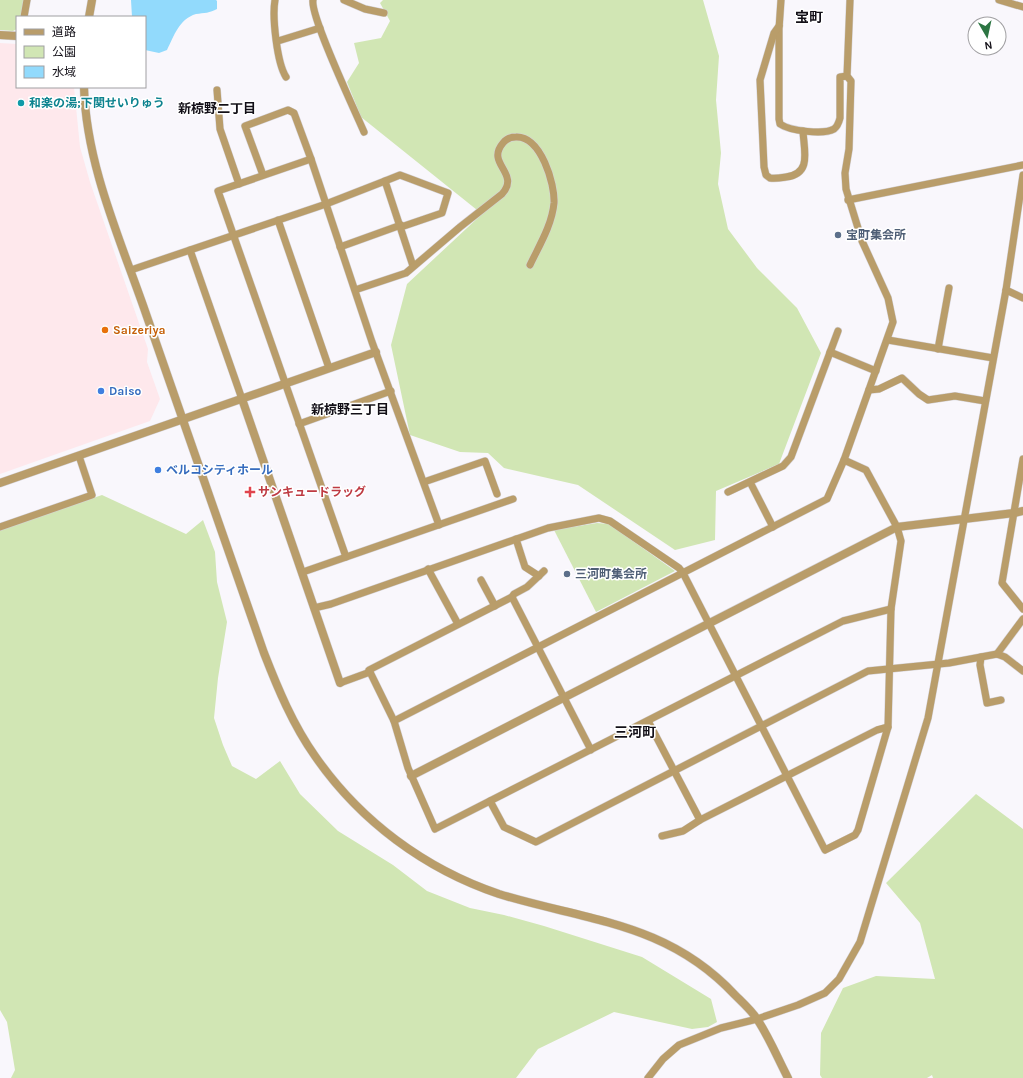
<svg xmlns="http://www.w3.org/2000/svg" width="1023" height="1078" viewBox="0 0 1023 1078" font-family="Karla,'Noto Sans JP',sans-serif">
	<rect width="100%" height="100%" fill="#f9f7fc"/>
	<path fill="#fee8ec" d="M0,43L17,44V87H74L80,147L90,182L148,349L147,362L160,399L150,421L0,474Z"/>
	<g fill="#d1e6b4">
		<path d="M0,0H24L21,17H17V29L13,31L0,30Z"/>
		<path d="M383,0H703L719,56L716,100L721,153L718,184L728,229L757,268L797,308L821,353L779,464L716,491L715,540L675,550L578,485L504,468L488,453L460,452L410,435L391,345L407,284L482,214L361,117L347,82L359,63L354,43L381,38L390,21L380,3Z"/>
		<path d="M102,495L186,534L203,520L215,552L217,582L227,622L218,678L214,718L223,745L232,766L256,779L280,761L300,794L338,831L393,865L427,891L470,908L504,915L544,926L642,957L711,999L717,1022L708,1027L692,1029L614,1012L538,1049L516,1078H11L15,1070L7,1022L0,1010V530Z"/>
		<path d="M597,523L609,524L675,571L596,612L554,530Z"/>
		<path d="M976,794L1023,829V1078H933L932,1075L927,1078H822L820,1075L821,1033L843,988L876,976L935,979L920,923L886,883Z"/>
	</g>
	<path fill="#92dafc" d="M131,0H216L217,1V9C210,13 204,13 196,14C179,19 174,36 167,50L159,53L145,50V17H132Z"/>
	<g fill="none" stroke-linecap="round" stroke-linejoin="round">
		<defs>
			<g id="minor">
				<path d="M275,0C272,17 277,63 286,77"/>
				<path d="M313,0C310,16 355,111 364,132"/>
				<path d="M344,0L365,9L384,13"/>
				<path d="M781,0L779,29V119L780,124C790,131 824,135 834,129C838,126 839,122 840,118V77L847,76"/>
				<path d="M999,0L1023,7"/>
				<path d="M24,17L27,0"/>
				<path d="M779,26L774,33L760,80L764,167L766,175L770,178C775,179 780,178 786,177C812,174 804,151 803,131"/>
				<path d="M278,41L320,28"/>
				<path d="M217,90L220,129L239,184"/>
				<path d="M263,175L245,126L288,110L294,113L311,159"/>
				<path d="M385,181L400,175L448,193L442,213L401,227"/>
				<path d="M848,200L1023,165"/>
				<path d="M278,220L329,368"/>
				<path d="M340,247L401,225"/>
				<path d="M190,250L242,399"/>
				<path d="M131,270L326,204L385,181L413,266"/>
				<path d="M355,290L406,273L460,227L502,194C521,173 485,164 503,143C506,139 511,137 516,137C541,136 555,184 554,203C552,225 539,246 530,265"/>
				<path d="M1006,290L1023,298"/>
				<path d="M888,340L993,358"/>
				<path d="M938,349L949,288"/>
				<path d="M830,352L876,371"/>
				<path d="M869,390L879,389L902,378L919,394L928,400L955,396L985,401"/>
				<path d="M299,424L391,391"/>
				<path d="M1023,459L1002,583L1023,609"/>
				<path d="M424,482L485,461L497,494"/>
				<path d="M750,482L773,527"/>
				<path d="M728,492L783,466L791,457L838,331"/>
				<path d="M0,527L92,495L79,456"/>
				<path d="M516,539L525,567L539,576"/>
				<path d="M346,557L218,191L311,159L372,342L439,525"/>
				<path d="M428,569L458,624"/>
				<path d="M303,572L513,499"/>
				<path d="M481,580L495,606"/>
				<path d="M512,597L514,594L527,587L544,571"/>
				<path d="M314,608L331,604L548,528L599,518L610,521L679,568L683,573L825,850L855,835L858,830L888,727L891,609L901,541L897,527L866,470L844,460"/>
				<path d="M997,654L1023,619"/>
				<path d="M981,657L980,665L987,703L1001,700"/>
				<path d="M340,683L370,672"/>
				<path d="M394,721L827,499L844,460L893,322L888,298L862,241L846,189L845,173L849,149L851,81L847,76L850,0"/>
				<path d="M648,721L700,820L877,730L888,727"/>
				<path d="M591,750L512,597L369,670L394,721L408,768L435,829L843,621L891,609"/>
				<path d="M490,801L504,827L536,842L868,671L949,663L997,654L1005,657L1023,671"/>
				<path d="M662,836L683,831L700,820"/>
				<path d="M648,1078L663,1059L679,1045L721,1028L757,1019L798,1005L825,993L839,979L860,942L928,718L1006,290L1023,175"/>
			</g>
			<g id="tertiary">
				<path d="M89,17L92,0"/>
				<path d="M0,35L17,36"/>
				<path d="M84,87C86,164 120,239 145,311C184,425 224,539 264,653C278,689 293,725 315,756C360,821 425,869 499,894C587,921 667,922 735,995C742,1002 751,1010 757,1019C769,1037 778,1059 788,1078"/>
				<path d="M242,399L340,683"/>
				<path d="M0,483L376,352"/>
				<path d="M411,776L897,527L1014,513L1023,511"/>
			</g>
		</defs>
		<use href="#minor" stroke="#d4d2d7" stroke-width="8"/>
		<use href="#tertiary" stroke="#d4d2d7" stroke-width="9"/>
		<use href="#minor" stroke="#b99d6a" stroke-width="7"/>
		<use href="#tertiary" stroke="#b99d6a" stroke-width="8"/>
	</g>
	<circle fill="#0f9aa8" stroke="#fff" stroke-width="1.5" cx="21" cy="103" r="4"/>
	<g fill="#5c6f8a" stroke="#fff" stroke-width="1.5">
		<circle cx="838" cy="235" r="4"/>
		<circle cx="567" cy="574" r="4"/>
	</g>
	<circle fill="#e8710a" stroke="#fff" stroke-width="1.5" cx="105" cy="330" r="4"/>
	<g fill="#3f7fe0" stroke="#fff" stroke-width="1.5">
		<circle cx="101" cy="391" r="4"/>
		<circle cx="158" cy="470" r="4"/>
	</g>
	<path fill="#e0444e" stroke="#fff" stroke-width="1.5" d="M248 486h4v4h4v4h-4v4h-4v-4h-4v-4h4z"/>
	<g text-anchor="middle" stroke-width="3" stroke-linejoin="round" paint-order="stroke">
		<g font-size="12" font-weight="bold" fill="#0d838f" stroke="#fff" text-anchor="start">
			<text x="29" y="107">和楽の湯;下関せいりゅう</text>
		</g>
		<g font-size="12" font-weight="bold" fill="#4e5e75" stroke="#fff" text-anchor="start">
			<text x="846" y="239">宝町集会所</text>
			<text x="575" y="578">三河町集会所</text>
		</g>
		<g font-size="12" font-weight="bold" fill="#c56008" stroke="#fff" text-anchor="start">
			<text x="113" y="334">Saizeriya</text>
		</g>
		<g font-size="12" font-weight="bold" fill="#366cbe" stroke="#fff" text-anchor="start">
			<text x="109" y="395">Daiso</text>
			<text x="166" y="474">ベルコシティホール</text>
		</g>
		<g font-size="12" font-weight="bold" fill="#be3a42" stroke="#fff" text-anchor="start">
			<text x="258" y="496">サンキュードラッグ</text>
		</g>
		<g font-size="13" font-weight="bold" fill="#120f17" stroke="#fff">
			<text x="217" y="113">新椋野二丁目</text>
			<text x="350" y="414">新椋野三丁目</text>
		</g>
		<g font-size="14" font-weight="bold" fill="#120f17" stroke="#fff">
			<text x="809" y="22">宝町</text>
			<text x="635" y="737">三河町</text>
		</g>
	</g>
	<rect x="16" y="16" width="130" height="72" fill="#ffffff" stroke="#a09fa2"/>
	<rect x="24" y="29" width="20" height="6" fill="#b99d6a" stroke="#a09fa2"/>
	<text x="52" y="36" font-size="12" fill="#120f17">道路</text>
	<rect x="24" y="46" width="20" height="12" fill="#d1e6b4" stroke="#a09fa2"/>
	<text x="52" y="56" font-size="12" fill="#120f17">公園</text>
	<rect x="24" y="66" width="20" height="12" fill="#92dafc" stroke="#a09fa2"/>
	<text x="52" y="76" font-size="12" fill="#120f17">水域</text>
	<g transform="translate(987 36) rotate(171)"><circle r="19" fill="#ffffff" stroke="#a09fa2"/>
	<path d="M0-3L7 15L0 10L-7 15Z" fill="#2c7543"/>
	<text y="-6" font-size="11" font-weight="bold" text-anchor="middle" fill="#120f17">N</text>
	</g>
</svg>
